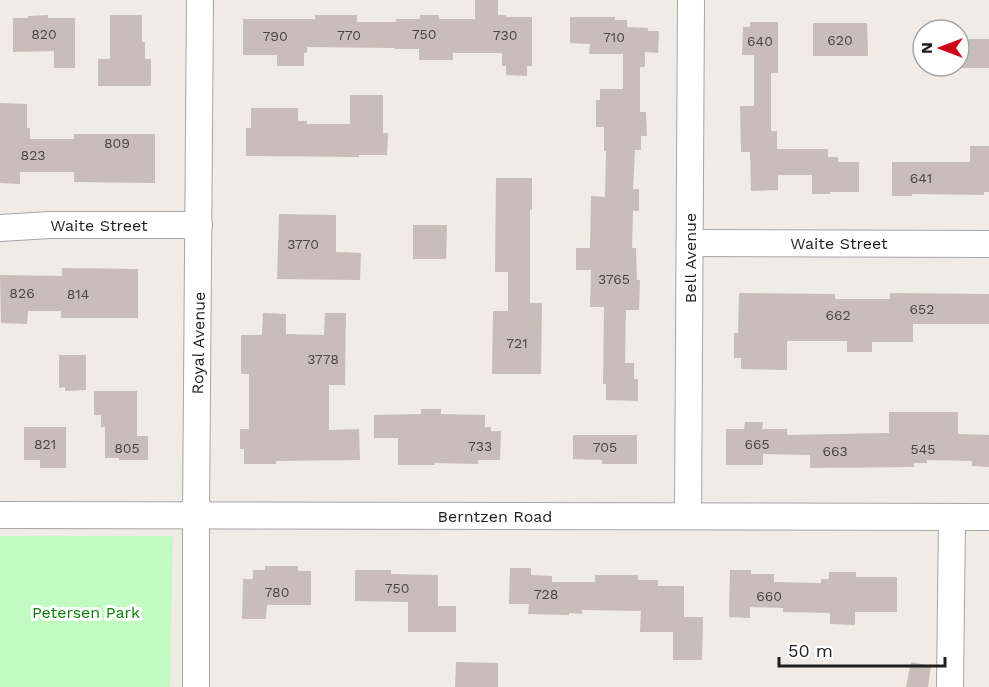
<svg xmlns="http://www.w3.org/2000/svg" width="989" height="687" viewBox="0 0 989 687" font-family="'Work Sans',sans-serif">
	<rect width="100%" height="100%" fill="#f0ebe5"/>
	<path fill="#c2fbc1" d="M0,536H173L170,687H0Z"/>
	<g fill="#c8bdb8">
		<path d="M475,0H498V15H506V17H532V66H527V76L506,75V66H502V53H453V60H419V49H395V48L307,47V53H304V66H277V55H243V19H315V15H357V22H396V19H420V15H439V19H475Z"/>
		<path d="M48,15V18H75V68H54V51L13,52V18H28V16Z"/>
		<path d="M110,15H142V42H145V59H151V86H98V59H110Z"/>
		<path d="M570,17H615V20H627V27L648,28V31H659L658,53L645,52V67H640V112H646L647,136H641V150H635L633,189H639V211H633L632,248H636L637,280H640L639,310H626L625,363H634V379H638V401L606,400V384H603L604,307H590L591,270H576V248H590L591,196L605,197L606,151H604V127H596V100H600V89H623V54H589L590,44L570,43Z"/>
		<path d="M750,22H778V73H771V131H777V149H828V157H838V162H859V192H830V194H812V175H778V190L751,191L750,152H741L740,106H754V55H742L743,27H750Z"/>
		<path d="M813,23H867L868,56H813Z"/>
		<rect x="959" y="39" width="30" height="29"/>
		<path d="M350,95H383V133H388L387,155H359V157L246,156V128H251V108H298V121H307V124H350Z"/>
		<path d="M0,103L27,104V128H30V139H74V134H155V183L74,182V172H20V184L0,183Z"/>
		<path d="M970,146H989V192H984V195L912,194V196H892V162H970Z"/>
		<path d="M496,178H532V210H530V303H542L541,374H492L493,311H508V272H495Z"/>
		<path d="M279,214L336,215V252L361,253L360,280L277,279Z"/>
		<path d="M413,225H447L446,259H413Z"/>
		<path d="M62,268L138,269V318H61V311H28L27,324L1,323L0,275L62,276Z"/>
		<path d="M739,293L835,294V299H890V293L989,294V324H913V342H872V352H847V341H787V370L741,369V358H734V333H738Z"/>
		<path d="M263,313L286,314V334L324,335L325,313H346L345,385H329V430L359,429L360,460L276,461V464H244V449H240V429H249V374H241V335H262Z"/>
		<path d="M59,355H86V390L65,391V387L59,388Z"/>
		<path d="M94,391H137V436H148V460H119V458H105V427H101V415H94Z"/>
		<path d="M421,409H441V414L485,415V427H491V431H501L500,460H478V464L435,463V465H398V438H374V415L421,414Z"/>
		<path d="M889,412H958V434L989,435V467L972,466V461L927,460V463H914V467L810,468V455L763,454V465H726V429H744L745,422H763L762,429H787V435L889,433Z"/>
		<path d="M24,427H66V468H40V460H24Z"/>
		<path d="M573,435H637V464H602V460L573,459Z"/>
		<path d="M265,566H298V571H311V605H267L266,619H242L243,579H253V570H265Z"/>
		<path d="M510,568H531V575L552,576V582H595V575H638V580H658V586H684V617H703L702,660H673V632H640L641,611L582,610V614L569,613V615L528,614L529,604H509Z"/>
		<path d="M355,570H391V574L438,575V606H456V632H408V602L355,601Z"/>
		<path d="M730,570H751V574H774V582L821,583V579H829V572H856V577H897V612H855V625L830,624V613L783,612V608L750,607V618L729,617Z"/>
		<path d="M456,662L498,663V687H455Z"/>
		<path d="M911,662L931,666L928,687H906Z"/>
	</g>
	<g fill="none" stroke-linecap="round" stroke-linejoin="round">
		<defs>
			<g id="minor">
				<path d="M0,228L50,225H199"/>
				<path d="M690,243L989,244"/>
				<path d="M0,515L989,517"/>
				<path d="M688,516L691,0"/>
				<path d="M196,687V516L200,0"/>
				<path d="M950,687L952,517"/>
			</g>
		</defs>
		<use href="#minor" stroke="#a6a6a6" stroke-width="28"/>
		<use href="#minor" stroke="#fff" stroke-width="26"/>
	</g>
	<g text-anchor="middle" stroke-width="6" stroke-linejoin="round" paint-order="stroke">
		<g font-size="14" fill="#494645">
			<text x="44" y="39">820</text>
			<text x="424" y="39">750</text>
			<text x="349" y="40">770</text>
			<text x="505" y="40">730</text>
			<text x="275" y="41">790</text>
			<text x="614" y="42">710</text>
			<text x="840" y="45">620</text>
			<text x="760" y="46">640</text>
			<text x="117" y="148">809</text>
			<text x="33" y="160">823</text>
			<text x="921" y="183">641</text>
			<text x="303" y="249">3770</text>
			<text x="614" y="284">3765</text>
			<text x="22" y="298">826</text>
			<text x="78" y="299">814</text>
			<text x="922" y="314">652</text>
			<text x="838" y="320">662</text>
			<text x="517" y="348">721</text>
			<text x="323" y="364">3778</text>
			<text x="45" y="449">821</text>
			<text x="757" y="449">665</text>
			<text x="480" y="451">733</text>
			<text x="605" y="452">705</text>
			<text x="127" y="453">805</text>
			<text x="923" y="454">545</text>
			<text x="835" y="456">663</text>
			<text x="397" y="593">750</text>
			<text x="277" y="597">780</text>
			<text x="546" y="599">728</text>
			<text x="769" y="601">660</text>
		</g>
		<g font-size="16" fill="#1f1f1f" stroke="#fff">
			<text x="99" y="231">Waite Street</text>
			<text x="839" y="249">Waite Street</text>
			<text transform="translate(690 258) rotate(-90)" y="6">Bell Avenue</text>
			<text transform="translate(198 343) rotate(-89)" y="6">Royal Avenue</text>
			<text x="495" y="522">Berntzen Road</text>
		</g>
		<g font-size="16" fill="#0b8108" stroke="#fff">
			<text x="86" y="618">Petersen Park</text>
		</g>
	</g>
	<g transform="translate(941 48) rotate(270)"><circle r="28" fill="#ffffff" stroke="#a5a5a5" stroke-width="1.5"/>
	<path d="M0-4.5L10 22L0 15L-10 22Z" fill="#ce0015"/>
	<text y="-9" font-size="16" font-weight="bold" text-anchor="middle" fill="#1f1f1f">N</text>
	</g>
	<path d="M779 657v9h166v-9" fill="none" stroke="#1f1f1f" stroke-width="3"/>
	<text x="788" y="657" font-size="18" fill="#1f1f1f" stroke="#ffffff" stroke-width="4.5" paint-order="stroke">50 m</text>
</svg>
